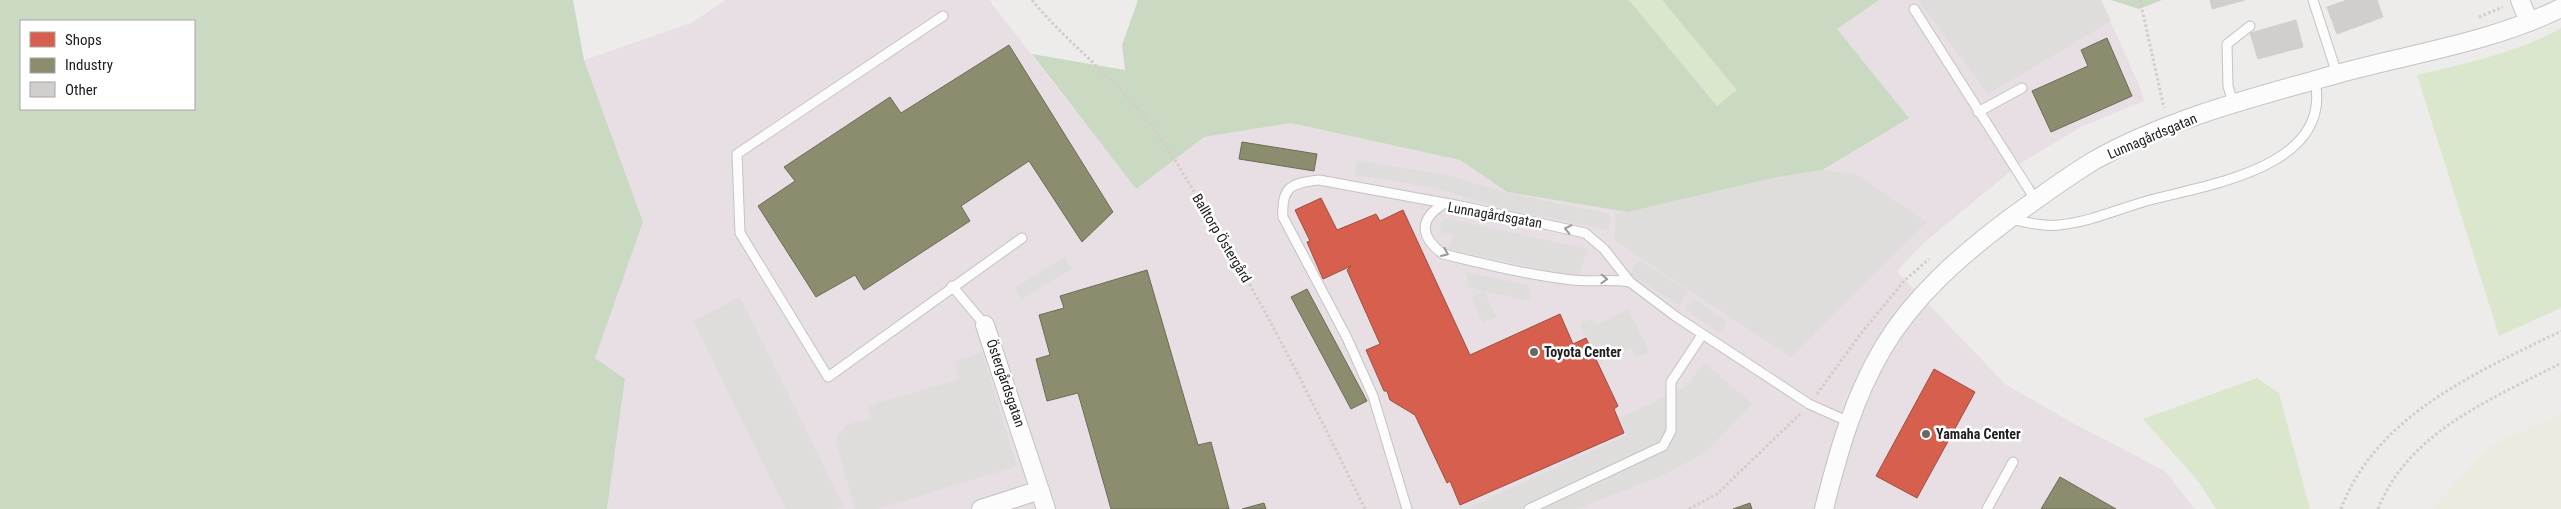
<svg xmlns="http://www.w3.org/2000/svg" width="2561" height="509" viewBox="0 0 2561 509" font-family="'Roboto Condensed',sans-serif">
	<rect width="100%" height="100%" fill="#eeecea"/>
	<path fill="#e7dfe3" d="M726,0H989L1136,189L1204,137L1291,123L1460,160L1507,192L1909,118L1836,29L1879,0H2101L2142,92L2144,101L2081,127L2018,165L1926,241L1897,271L2005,384L2071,422L2165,471L2195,509H607L625,380L595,358L643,222L584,60L691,23Z"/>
	<path fill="#ebecdf" d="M2561,413V509H2432L2486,449Z"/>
	<g fill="#dae7cd">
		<path d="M1629,0H1662L1738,91L1717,106Z"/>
		<path d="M2561,28V308L2499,336L2417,75C2466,63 2517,53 2561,28Z"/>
		<path d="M2257,378L2279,393L2310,509H2216L2198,481L2143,419Z"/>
	</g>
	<g fill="#cad9c2" fill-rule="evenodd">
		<path d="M0,0H573L584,60L643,222L595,358L625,379L607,509H0ZM21,21H194V109H21Z"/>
		<path d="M1138,0H1629L1717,106L1737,90L1662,0H1879L1837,29L1909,118L1822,170L1773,178L1628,212L1507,192L1460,160L1291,123L1204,137L1136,189L1032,54L1125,70L1122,45Z"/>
		<path d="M2111,0H2162L2139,9Z"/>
	</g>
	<g fill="#dedddc">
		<path d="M1918,0H2101L2111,21L1988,94Z"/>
		<path d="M1357,161L1444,174L1507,193L1610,214L1609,230L1505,209L1438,189L1385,179L1355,176Z"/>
		<path d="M1822,170L1856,174L1927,222L1791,357L1640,258L1615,240V215L1774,178Z"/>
		<path d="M1444,218L1588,249L1578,277L1448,249L1453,235L1439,231Z"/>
		<path d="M1064,257L1072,269L1022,299L1015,288Z"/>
		<path d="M1639,260L1688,291L1679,305L1630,274Z"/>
		<path d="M1466,272L1528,285L1530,301L1484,291L1496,317L1483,323L1471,297L1483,291L1468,287Z"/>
		<path d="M740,297L843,505L834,509H786L693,321Z"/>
		<path d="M1694,299L1727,322L1719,333L1686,310Z"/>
		<path d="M1628,309L1649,352L1636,358L1631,348L1599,363L1580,324L1593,318L1597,325Z"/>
		<path d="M982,353L1017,466L877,509H855L835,440L846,425L871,418L867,406L960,379L955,361Z"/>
		<path d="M1705,363L1752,404L1705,453L1661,476L1577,509H1465L1627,435L1620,418L1684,388Z"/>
	</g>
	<g fill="#d6604d" stroke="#9f4d40">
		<path d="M1321,198L1337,230L1376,214L1380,221L1403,210L1470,355L1560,314L1573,344L1586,338L1618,406L1614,409L1624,433L1460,505L1450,481L1447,483L1415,415L1390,400L1387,391H1384L1366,350L1380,344L1347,270L1351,266L1323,279L1307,242L1310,241L1295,210Z"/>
		<path d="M1934,369L1975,392L1917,498L1876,476Z"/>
	</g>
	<g fill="#8c8c6e" stroke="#6c6c57">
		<path d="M2107,38L2132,96L2051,132L2032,91L2088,66L2081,50Z"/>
		<path d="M1009,45L1113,212L1082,242L1029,161L961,206L970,221L864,290L855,275L816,297L758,206L795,181L784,167L890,97L901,113Z"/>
		<path d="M1242,142L1317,154L1314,171L1239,159Z"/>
		<path d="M1147,270L1198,445L1211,442L1229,509H1111L1078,393L1047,401L1036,359L1050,355L1039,315L1064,308L1060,296Z"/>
		<path d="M1307,289L1367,401L1351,409L1291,297Z"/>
		<path d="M2060,477L2116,509H2041Z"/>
		<path d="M1264,503L1266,509H1242Z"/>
		<path d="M1750,503L1752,509H1733Z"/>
	</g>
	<g fill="#d1cfcd" stroke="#d1cecc">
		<path d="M2210,0H2245L2212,9Z"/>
		<path d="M2347,0H2377L2383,17L2337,34L2327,7Z"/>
		<path d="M2296,20L2303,47L2258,59L2250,33Z"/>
	</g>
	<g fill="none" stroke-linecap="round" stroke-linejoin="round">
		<defs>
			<g id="lane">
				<path d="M2313,0L2337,74"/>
				<path d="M1914,9L2035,199"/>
				<path d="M943,16L737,154L740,233L828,377L1022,238"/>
				<path d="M2233,103L2228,86L2227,44L2250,26"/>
				<path d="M1978,112L2022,88"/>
				<path d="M1442,205C1418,220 1421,238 1443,254C1485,264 1528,275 1572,280C1591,282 1610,279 1630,282"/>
				<path d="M2010,219C2026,222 2043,227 2059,225C2092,222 2122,207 2154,199C2212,184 2333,166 2315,81"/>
				<path d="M952,286L985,325"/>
				<path d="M1407,509L1373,396L1347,338L1283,217C1281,187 1291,183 1319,180L1461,206L1585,233L1604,249L1630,282L1675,316L1809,404L1847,421"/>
				<path d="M1529,509L1663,446L1671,431V382L1702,335"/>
				<path d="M1987,509L2013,462"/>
			</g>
			<g id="street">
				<path d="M2520,0L2529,22"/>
				<path d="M985,325L1046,509"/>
				<path d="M981,509L1040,490"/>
				<path d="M1824,509C1838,453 1853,399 1883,348C1913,297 1961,255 2009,219C2037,199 2065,178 2095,160C2170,118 2255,97 2337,74C2413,53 2489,43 2561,8"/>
			</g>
		</defs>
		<use href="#lane" stroke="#c4c3c2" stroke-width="11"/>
		<use href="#street" stroke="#c4c3c2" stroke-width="20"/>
		<g stroke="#d6cbc9" stroke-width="3" stroke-dasharray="2.5 2.5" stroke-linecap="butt">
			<path d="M1032,0C1067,43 1113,76 1147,120C1169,148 1186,179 1205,209C1265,305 1315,407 1365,509"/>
			<path d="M2140,0L2164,108"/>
			<path d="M2479,17L2503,7"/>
			<path d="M1817,394L1859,336L1904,281L1929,259"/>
			<path d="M1689,509L1717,494L1800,414"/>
			<path d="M2341,509C2376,415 2478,372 2561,331"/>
			<path d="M2378,509C2409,431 2491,400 2561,363"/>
		</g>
		<use href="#lane" stroke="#fcfcfc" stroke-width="9"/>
		<use href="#street" stroke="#fcfcfc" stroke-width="18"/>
	</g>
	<defs><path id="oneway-chevron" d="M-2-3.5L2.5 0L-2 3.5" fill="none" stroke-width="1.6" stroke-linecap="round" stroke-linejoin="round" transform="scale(1.25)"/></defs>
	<g stroke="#999">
		<use href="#oneway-chevron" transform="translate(1568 229) rotate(-167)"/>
		<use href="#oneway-chevron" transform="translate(1445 253) rotate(23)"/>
		<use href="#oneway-chevron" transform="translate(1604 279) rotate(2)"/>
	</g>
	<g fill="#686767" stroke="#fff" stroke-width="2">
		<circle cx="1534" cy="352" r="5"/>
		<circle cx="1926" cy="434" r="5"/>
	</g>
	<g text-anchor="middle" stroke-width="5" stroke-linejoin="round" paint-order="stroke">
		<g font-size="14" fill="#202020" stroke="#fff">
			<text transform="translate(2152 136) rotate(-23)" y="5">Lunnagårdsgatan</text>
			<text transform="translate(1495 215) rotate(10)" y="5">Lunnagårdsgatan</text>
			<text transform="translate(1222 238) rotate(59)" y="5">Balltorp Östergård</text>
			<text transform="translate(1006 383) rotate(71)" y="5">Östergårdsgatan</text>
		</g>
		<g font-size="14" font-weight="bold" fill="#202020" stroke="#fff" text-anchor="start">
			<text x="1544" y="357">Toyota Center</text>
			<text x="1936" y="439">Yamaha Center</text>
		</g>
	</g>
	<rect x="20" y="20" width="175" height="90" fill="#ffffff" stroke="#a6a6a6"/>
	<rect x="30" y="32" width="25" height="15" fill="#d6604d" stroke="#a6a6a6"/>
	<text x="65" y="45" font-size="15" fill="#202020">Shops</text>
	<rect x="30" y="58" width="25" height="15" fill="#8c8c6e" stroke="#a6a6a6"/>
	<text x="65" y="70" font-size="15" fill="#202020">Industry</text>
	<rect x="30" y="82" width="25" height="15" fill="#d1cfcd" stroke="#a6a6a6"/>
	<text x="65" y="95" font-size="15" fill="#202020">Other</text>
</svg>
